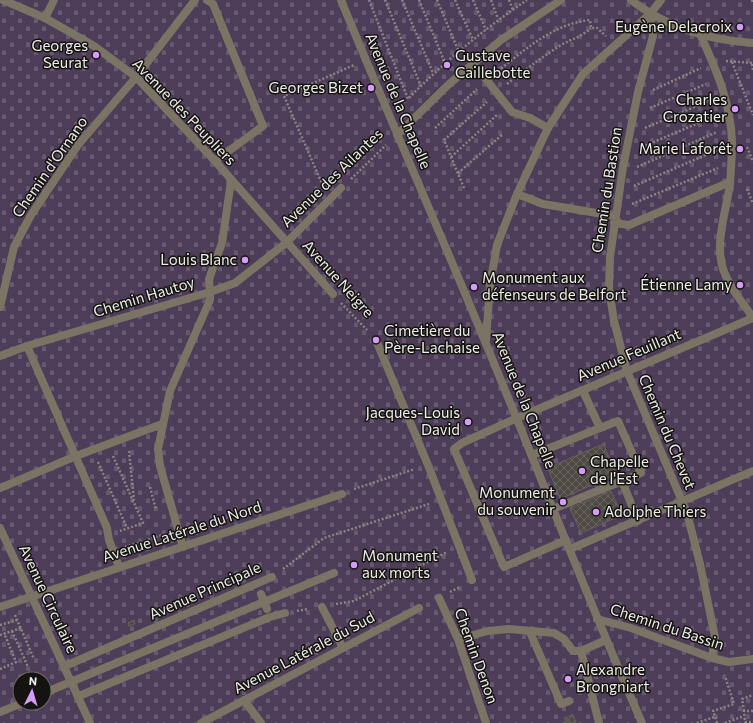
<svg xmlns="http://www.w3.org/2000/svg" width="753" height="723" viewBox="0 0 753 723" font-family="Commissioner,sans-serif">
	<defs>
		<pattern id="cemetery-stones" width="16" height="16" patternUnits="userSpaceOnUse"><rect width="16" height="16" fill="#4d3d58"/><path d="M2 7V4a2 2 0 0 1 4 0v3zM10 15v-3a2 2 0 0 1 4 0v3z" fill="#675970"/></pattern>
		<pattern id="building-cross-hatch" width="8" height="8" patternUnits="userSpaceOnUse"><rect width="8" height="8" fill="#4e4b45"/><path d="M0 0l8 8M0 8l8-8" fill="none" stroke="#686560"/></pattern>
	</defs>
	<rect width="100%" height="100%" fill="#2d2a25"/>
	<path fill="url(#cemetery-stones)" fill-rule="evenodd" d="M0,0H753V723H0ZM20,679H44V703H20Z"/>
	<g fill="url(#building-cross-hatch)" stroke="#65625c">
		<path d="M603,444L617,474L560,499L548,468Z"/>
		<path d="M611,491L622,515L581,533L570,508Z"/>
		<path d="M134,620L135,624L129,626L128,623Z"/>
		<path d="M573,715L576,723H566L564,718Z"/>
	</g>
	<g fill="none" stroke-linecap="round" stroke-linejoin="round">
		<g stroke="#898682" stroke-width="2.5" stroke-dasharray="2 2" stroke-linecap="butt">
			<path d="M369,0L408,99C444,62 484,29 527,0"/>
			<path d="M385,0L421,86"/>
			<path d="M402,0L433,73"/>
			<path d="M419,0L445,63"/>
			<path d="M437,0L459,52"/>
			<path d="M455,0L473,40"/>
			<path d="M473,0L486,30"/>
			<path d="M491,0L498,19"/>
			<path d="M509,0L513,10"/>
			<path d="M752,0L753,3"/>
			<path d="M726,61L753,63"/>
			<path d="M732,62L753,115"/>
			<path d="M752,64L753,71"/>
			<path d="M498,71C526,49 553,24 590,20L591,28H597L606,36"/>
			<path d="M507,84C525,70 542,57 561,45C573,38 580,38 591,28"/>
			<path d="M653,90L701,68"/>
			<path d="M650,108L706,84"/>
			<path d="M435,128L477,89"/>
			<path d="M645,128L711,100"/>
			<path d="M642,147L715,116"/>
			<path d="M747,147L753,162"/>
			<path d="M451,157L498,114"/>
			<path d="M637,167L717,132"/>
			<path d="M458,173L503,134"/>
			<path d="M351,179L386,145"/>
			<path d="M323,186L284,96L354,65"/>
			<path d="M634,186L717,150"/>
			<path d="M464,188L444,140L487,102"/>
			<path d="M747,189L753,204"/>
			<path d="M632,204L718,168"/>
			<path d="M341,303L367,330"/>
			<path d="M129,451L134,500"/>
			<path d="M113,456L143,523L120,531"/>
			<path d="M98,462L127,528"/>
			<path d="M150,487L156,510"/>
			<path d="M354,489L415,469"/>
			<path d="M125,547L166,534"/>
			<path d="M283,569L324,538L429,504"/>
			<path d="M450,592L460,587"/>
			<path d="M336,604L354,601L447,552"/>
			<path d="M297,611L308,609"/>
			<path d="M15,615L34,659"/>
			<path d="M0,625L17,620"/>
			<path d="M12,631L28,667"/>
			<path d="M0,635L21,628"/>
			<path d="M0,669L16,662L4,633"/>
			<path d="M744,711L742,699L753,695"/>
			<path d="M753,711H744L745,722H753"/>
			<path d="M697,723L714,717"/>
			<path d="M717,723L713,711L734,704L725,676"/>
			<path d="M725,723L744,716"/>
		</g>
		<g stroke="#7b7465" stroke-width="8">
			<path d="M3,0L45,18L68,31L94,46L136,77L215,161L333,294"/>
			<path d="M207,0L213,4L263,126L215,161"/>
			<path d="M341,0C388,115 439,229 486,344C539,471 587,598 642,723"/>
			<path d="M631,0C666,27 709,40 753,43"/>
			<path d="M650,14L653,36L638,92L623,167L610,257L609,289L614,321L627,371L687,513L700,564L715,637L712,658"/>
			<path d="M45,18L54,0"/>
			<path d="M700,34C716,69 731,103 732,142C732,155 731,170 730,184C726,212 713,247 725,274C731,290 744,304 753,318"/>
			<path d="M473,63L512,112L530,118L548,128"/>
			<path d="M397,135L448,85L501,40L561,0"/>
			<path d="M517,194L543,204L615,216"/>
			<path d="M614,223L629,225L730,182"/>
			<path d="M0,307L14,247L31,215L78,145L136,77L195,0"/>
			<path d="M376,340L428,465L472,580"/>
			<path d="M486,340L490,285L497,245L517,194L539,147L548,128L583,74L650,14L661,0"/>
			<path d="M27,346L107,528L109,540L119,567"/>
			<path d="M0,356L27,346L210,292L209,279L222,243L231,181"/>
			<path d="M583,391L600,428L618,421L641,473L622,481L638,521"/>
			<path d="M532,455L600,428"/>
			<path d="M0,488L76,456L162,424"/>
			<path d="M553,509L622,481"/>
			<path d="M0,528L90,723"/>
			<path d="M566,540L504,567L454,449L462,443L517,418L753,318"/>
			<path d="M183,547L160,466L158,449L170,391L210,300V292L235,283L286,243L341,188"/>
			<path d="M570,549L753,471"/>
			<path d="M261,594L267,609"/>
			<path d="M439,598L458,639L486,723"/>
			<path d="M0,607L342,494"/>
			<path d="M322,607L343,648"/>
			<path d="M597,619L631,628L712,658L729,662L753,659"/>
			<path d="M530,632L561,704L569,701"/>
			<path d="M458,639L488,631L509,629L554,633L564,639L573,651H581L606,640"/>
			<path d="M581,651L599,723"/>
			<path d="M65,666L272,577"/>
			<path d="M44,693L334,573"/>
			<path d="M79,696L270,617L285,613"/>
			<path d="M244,700L261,723"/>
			<path d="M0,712L22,703"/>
			<path d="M201,723L419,608"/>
		</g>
	</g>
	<g fill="#d59cfb" stroke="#141310" stroke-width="1.5">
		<circle cx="740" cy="27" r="4"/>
		<circle cx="96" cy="55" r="4"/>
		<circle cx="447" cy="65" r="4"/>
		<circle cx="371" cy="88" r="4"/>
		<circle cx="735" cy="109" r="4"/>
		<circle cx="740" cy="149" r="4"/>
		<circle cx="245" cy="260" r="4"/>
		<circle cx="740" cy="285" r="4"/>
		<circle cx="474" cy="287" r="4"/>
		<circle cx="376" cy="340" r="4"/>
		<circle cx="468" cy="422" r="4"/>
		<circle cx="582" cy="471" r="4"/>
		<circle cx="563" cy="502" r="4"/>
		<circle cx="596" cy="512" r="4"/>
		<circle cx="354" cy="565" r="4"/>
		<circle cx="568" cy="679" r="4"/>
	</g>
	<g text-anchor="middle" stroke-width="3" stroke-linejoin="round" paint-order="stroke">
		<g font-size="15" fill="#efeeea" stroke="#141310" text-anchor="end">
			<text x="732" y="32">Eugène Delacroix</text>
			<text x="88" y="51">Georges<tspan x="88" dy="17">Seurat</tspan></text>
			<text x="455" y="61" text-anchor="start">Gustave<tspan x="455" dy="17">Caillebotte</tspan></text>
			<text x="363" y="93">Georges Bizet</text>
			<text x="727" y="105">Charles<tspan x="727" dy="17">Crozatier</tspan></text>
			<text x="732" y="154">Marie Laforêt</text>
			<text x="237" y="265">Louis Blanc</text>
			<text x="482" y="283" text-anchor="start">Monument aux<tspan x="482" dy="17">défenseurs de Belfort</tspan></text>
			<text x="732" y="290">Étienne Lamy</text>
			<text x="384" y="336" text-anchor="start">Cimetière du<tspan x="384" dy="17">Père-Lachaise</tspan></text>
			<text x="460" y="418">Jacques-Louis<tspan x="460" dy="17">David</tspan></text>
			<text x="590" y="467" text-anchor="start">Chapelle<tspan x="590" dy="17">de l'Est</tspan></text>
			<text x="555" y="498">Monument<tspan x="555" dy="17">du souvenir</tspan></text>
			<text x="604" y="517" text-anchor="start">Adolphe Thiers</text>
			<text x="362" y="561" text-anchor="start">Monument<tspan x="362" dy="17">aux morts</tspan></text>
			<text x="576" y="675" text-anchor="start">Alexandre<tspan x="576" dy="17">Brongniart</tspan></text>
		</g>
		<g font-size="15" fill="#efeeea" stroke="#141310">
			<text transform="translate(398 101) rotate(67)" y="5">Avenue de la Chapelle</text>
			<text transform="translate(184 112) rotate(46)" y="5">Avenue des Peupliers</text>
			<text transform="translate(50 167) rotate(-55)" y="5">Chemin d'Ornano</text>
			<text transform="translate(332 178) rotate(-44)" y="5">Avenue des Ailantes</text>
			<text transform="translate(607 190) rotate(-81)" y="5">Chemin du Bastion</text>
			<text transform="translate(338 279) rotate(48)" y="5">Avenue Neigre</text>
			<text transform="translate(144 297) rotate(-17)" y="5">Chemin Hautoy</text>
			<text transform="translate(629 355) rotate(-23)" y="5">Avenue Feuillant</text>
			<text transform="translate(524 400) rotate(68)" y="5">Avenue de la Chapelle</text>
			<text transform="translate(667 432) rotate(67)" y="5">Chemin du Chevet</text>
			<text transform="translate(182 532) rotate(-18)" y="5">Avenue Latérale du Nord</text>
			<text transform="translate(205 591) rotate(-24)" y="5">Avenue Principale</text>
			<text transform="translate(48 599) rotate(65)" y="5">Avenue Circulaire</text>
			<text transform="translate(667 627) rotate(18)" y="5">Chemin du Bassin</text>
			<text transform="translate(304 653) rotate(-28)" y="5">Avenue Latérale du Sud</text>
			<text transform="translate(476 656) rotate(70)" y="5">Chemin Denon</text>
		</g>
	</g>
	<g transform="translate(32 691) rotate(5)"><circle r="19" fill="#141310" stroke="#6c6b67"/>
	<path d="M0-3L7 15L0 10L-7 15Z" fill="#d59cfb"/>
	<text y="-6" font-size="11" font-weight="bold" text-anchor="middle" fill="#efeeea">N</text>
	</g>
</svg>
